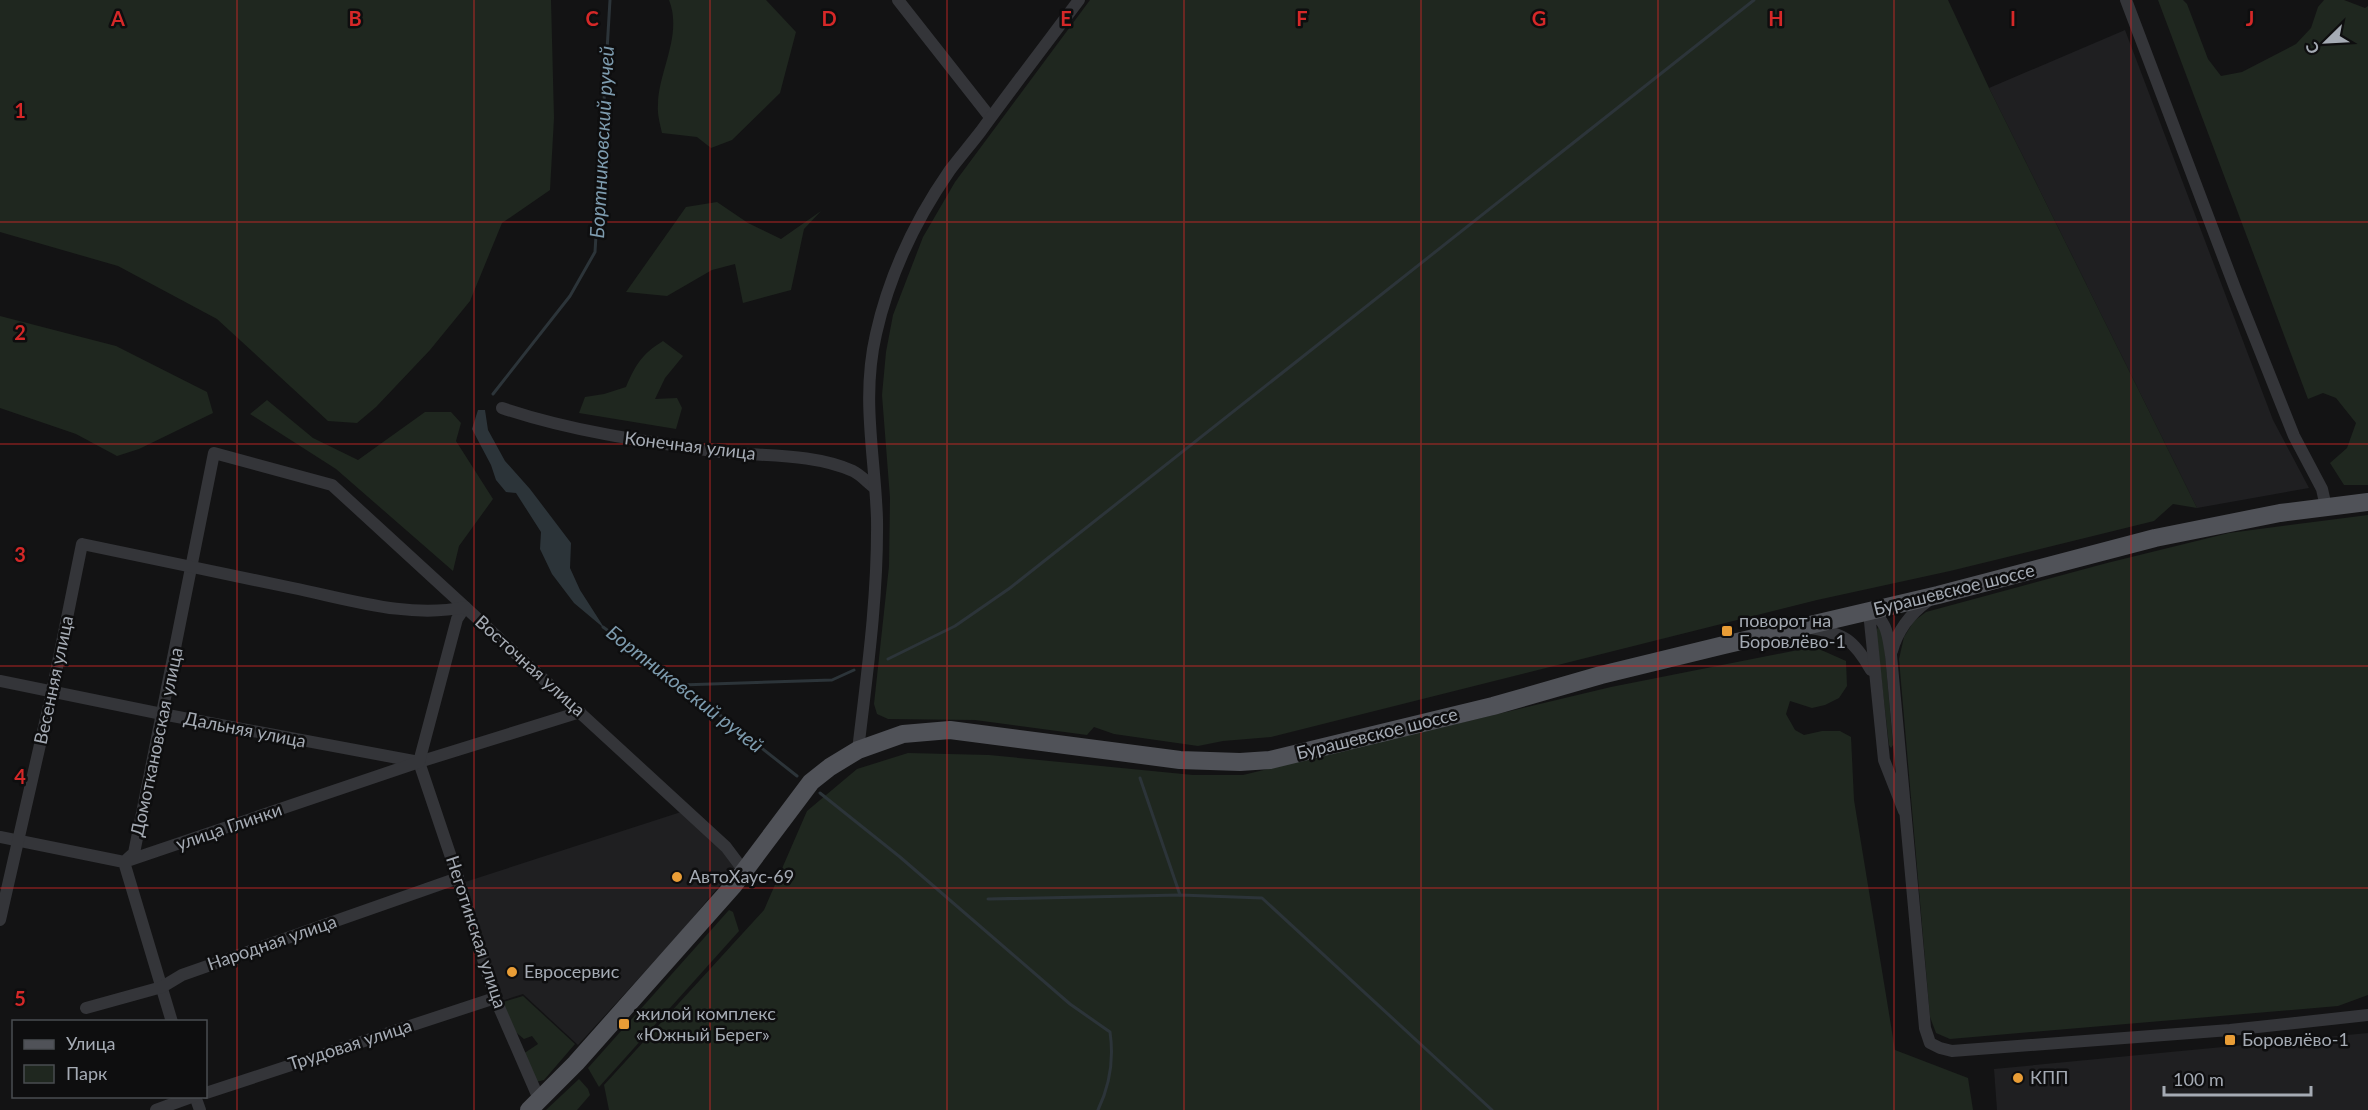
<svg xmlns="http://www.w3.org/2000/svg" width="2368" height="1110" viewBox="0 0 2368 1110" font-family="Lato,sans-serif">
	<rect width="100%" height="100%" fill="#131314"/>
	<g fill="#1f1f21">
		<path d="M2125,30L2273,420L2309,488L2197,508L1989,88Z"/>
		<path d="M681,812L722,850L735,867L681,932L578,1045L523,994L501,1001L465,882Z"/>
		<path d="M2368,1033V1110H1997L1994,1069Z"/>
	</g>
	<g fill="#1f271f">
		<path d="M0,0H551L554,118L550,190L502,223L470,301L430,350L376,407L357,423L328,421L217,319L118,266L0,232Z"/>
		<path d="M669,0H766L796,32L780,93L732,140L711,148L697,137L662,133C660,124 657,114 658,105C658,72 683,35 669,0Z"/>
		<path d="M1090,0H1948L1989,88L2197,508L2173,504L2154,521L1950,571L1817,600L1271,737L1223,741L1198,746L1114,734L1094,727L1087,735L975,720L888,719L877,714L874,704L889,566L890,498L882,395L886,352L893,315L923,237L955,182Z"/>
		<path d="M2158,0H2183L2187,4L2208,59L2221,76L2242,72L2296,44L2311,28L2318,7L2324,0H2344L2365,8L2368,6V485H2344L2330,463L2347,448L2356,423L2336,398L2323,393L2308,399Z"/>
		<path d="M717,202L748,223L781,239L821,211L804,229L791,290L743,303L735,264L712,270L667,296L626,292L686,207Z"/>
		<path d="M0,316L116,346L207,392L213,413L139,449L117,456L76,434L0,408Z"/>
		<path d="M663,341L683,356L665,378L655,399L677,398L682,408L676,429L579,413L585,397L604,394L626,387C636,364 642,354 663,341Z"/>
		<path d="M267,400L313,438L358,460L425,412H451L461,423L456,441L493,499L459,546L453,571L336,469L250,414Z"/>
		<path d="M2368,515V995L2338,1006L1950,1039L1936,1033L1930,1017L1899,659L1904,637L1914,621L1926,612L2107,563L2229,533Z"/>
		<path d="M1878,627L1883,631L1893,745L1891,748L1889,745L1876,632Z"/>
		<path d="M1803,649H1819L1846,661L1847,686L1839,698L1825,705L1812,708L1790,701L1786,714L1795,730L1804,735L1822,731H1840L1851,737L1854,800L1895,1050L1968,1078L1973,1110H609L604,1085L764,910L807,811L857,769L908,753L989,755L1193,775H1243L1611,687Z"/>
		<path d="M729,910L733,912L739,931L599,1087L588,1068Z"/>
		<path d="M523,996L575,1044L544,1080L536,1082L523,1054L538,1044L532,1036L524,1039L513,1030L503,1002Z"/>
		<path d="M579,1079L588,1089L590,1095L577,1110H546Z"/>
	</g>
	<path fill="#2c3439" d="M478,410H485L488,430L505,461L530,489L571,543L570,568L580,590L605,629L574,603L552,574L540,549L541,532L516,493L506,492L496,480L491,465L472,429Z"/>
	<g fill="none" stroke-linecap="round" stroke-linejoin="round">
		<g stroke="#2c3439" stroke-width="3">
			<path d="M493,394L570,296L595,252L610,0"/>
			<path d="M603,627L668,674L797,776"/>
			<path d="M888,659L955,626L1010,588L1754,0"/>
			<path d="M681,685L832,680L854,670"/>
			<path d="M1140,778L1180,895"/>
			<path d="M820,793L900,857L1070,1004L1110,1032C1114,1059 1110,1085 1098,1110"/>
			<path d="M988,899L1180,895L1262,898L1492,1110"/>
		</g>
		<g stroke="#343539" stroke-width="12">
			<path d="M898,0L990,117"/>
			<path d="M2126,0L2235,288L2294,436L2322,489L2326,507"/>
			<path d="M502,408C570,431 642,441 713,451C758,457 810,452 853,471C861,475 868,483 875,488"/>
			<path d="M1811,628C1845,634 1854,640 1871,670"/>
			<path d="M1892,651C1898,629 1910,614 1928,601"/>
			<path d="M0,681L162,714L419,762L580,712"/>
			<path d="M858,750C867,674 878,596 877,519C875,455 861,399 876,334C889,276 916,219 950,170C960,157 971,144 981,131C1013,87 1046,44 1079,0"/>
			<path d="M419,762L458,878L495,998L539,1099"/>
			<path d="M1904,811L1884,760L1869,612C1888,619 1888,638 1891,655L1925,1028L1930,1043L1940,1048L1952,1051L2230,1030L2368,1015"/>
			<path d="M0,837L124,862L419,762L457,619L465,607L332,485L214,453L134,853L124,862L172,1022"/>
			<path d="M0,920L52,692L82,544C152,559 223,573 293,588C348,599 409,619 465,607L726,847L744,871"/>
			<path d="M86,1008L162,987L182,975L458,878"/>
			<path d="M206,1093L495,998"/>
			<path d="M195,1096L200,1110"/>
			<path d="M156,1110L194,1096"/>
		</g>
		<path stroke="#505258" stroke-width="18" d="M529,1110L576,1063L733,886L811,782L830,767L858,750L903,734L950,730L1180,760L1240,762L1270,760L1493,706L1601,675L1724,645L1938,595L2155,538L2280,513L2368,502"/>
	</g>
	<path fill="none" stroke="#d62828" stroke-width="1.5" stroke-opacity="0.55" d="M237,0V1110M474,0V1110M710,0V1110M947,0V1110M1184,0V1110M1421,0V1110M1658,0V1110M1894,0V1110M2131,0V1110M0,222H2368M0,444H2368M0,666H2368M0,888H2368"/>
	<g fill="#e99d36" stroke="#0e0e0f" stroke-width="2">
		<rect x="1721" y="625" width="12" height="12" rx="3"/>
		<circle cx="677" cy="877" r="6"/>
		<circle cx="512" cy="972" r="6"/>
		<rect x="618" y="1018" width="12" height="12" rx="3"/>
		<rect x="2224" y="1034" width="12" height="12" rx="3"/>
		<circle cx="2018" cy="1078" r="6"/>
	</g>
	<g text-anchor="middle" stroke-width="5" stroke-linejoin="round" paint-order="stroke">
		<g font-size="18" fill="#a5abb4" stroke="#0e0e0f">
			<text transform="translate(690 446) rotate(7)" y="6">Конечная улица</text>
			<text transform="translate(1954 590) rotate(-14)" y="6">Бурашевское шоссе</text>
			<text transform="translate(530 666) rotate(42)" y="6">Восточная улица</text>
			<text transform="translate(54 680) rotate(-78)" y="6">Весенняя улица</text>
			<text transform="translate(245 730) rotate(11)" y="6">Дальняя улица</text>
			<text transform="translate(1377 734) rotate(-14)" y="6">Бурашевское шоссе</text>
			<text transform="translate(157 742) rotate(-78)" y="6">Домоткановская улица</text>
			<text transform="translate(229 827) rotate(-19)" y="6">улица Глинки</text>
			<text transform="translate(476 932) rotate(72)" y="6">Неготинская улица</text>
			<text transform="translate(272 943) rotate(-19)" y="6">Народная улица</text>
			<text transform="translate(350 1045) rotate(-18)" y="6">Трудовая улица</text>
		</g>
		<g font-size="18" fill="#a5abb4" stroke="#0e0e0f" text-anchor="start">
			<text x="1739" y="627">поворот на<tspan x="1739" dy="21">Боровлёво-1</tspan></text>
			<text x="689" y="883">АвтоХаус-69</text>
			<text x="524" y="978">Евросервис</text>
			<text x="636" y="1020">жилой комплекс<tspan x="636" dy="21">«Южный Берег»</tspan></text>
			<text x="2242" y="1046">Боровлёво-1</text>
			<text x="2030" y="1084">КПП</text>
		</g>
		<g font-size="20" font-style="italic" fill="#7d9bae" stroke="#0e0e0f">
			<text transform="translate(602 142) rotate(-87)" y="7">Бортниковский ручей</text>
			<text transform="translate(685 689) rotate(38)" y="7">Бортниковский ручей</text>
		</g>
	</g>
	<g font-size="20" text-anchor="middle" font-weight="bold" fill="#d62828" stroke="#0e0e0f" stroke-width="5" stroke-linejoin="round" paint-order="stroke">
		<text x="118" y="26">A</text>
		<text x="355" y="26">B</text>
		<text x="592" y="26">C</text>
		<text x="829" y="26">D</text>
		<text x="1066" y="26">E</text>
		<text x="1302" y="26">F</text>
		<text x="1539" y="26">G</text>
		<text x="1776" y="26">H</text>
		<text x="2013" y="26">I</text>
		<text x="2250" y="26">J</text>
		<text x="20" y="118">1</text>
		<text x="20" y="340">2</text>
		<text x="20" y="562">3</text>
		<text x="20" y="784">4</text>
		<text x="20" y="1006">5</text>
	</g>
	<rect x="12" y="1020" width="195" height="78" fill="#0e0e0f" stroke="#4a4d51" stroke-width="1.5"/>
	<rect x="24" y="1040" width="30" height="9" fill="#505258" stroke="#4a4d51" stroke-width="1.5"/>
	<text x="66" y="1050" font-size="18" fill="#a5abb4">Улица</text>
	<rect x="24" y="1065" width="30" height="18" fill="#1f271f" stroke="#4a4d51" stroke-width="1.5"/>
	<text x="66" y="1080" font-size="18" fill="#a5abb4">Парк</text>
	<g transform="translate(2326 42) rotate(246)" stroke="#0e0e0f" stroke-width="4.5" paint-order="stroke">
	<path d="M0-4.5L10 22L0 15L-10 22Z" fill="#a5abb4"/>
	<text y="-9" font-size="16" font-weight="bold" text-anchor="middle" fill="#a5abb4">С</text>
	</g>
	<path d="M2164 1086v9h147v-9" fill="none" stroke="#a5abb4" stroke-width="3"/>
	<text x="2173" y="1086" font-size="18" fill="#a5abb4" stroke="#0e0e0f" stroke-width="4.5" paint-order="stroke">100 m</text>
</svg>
